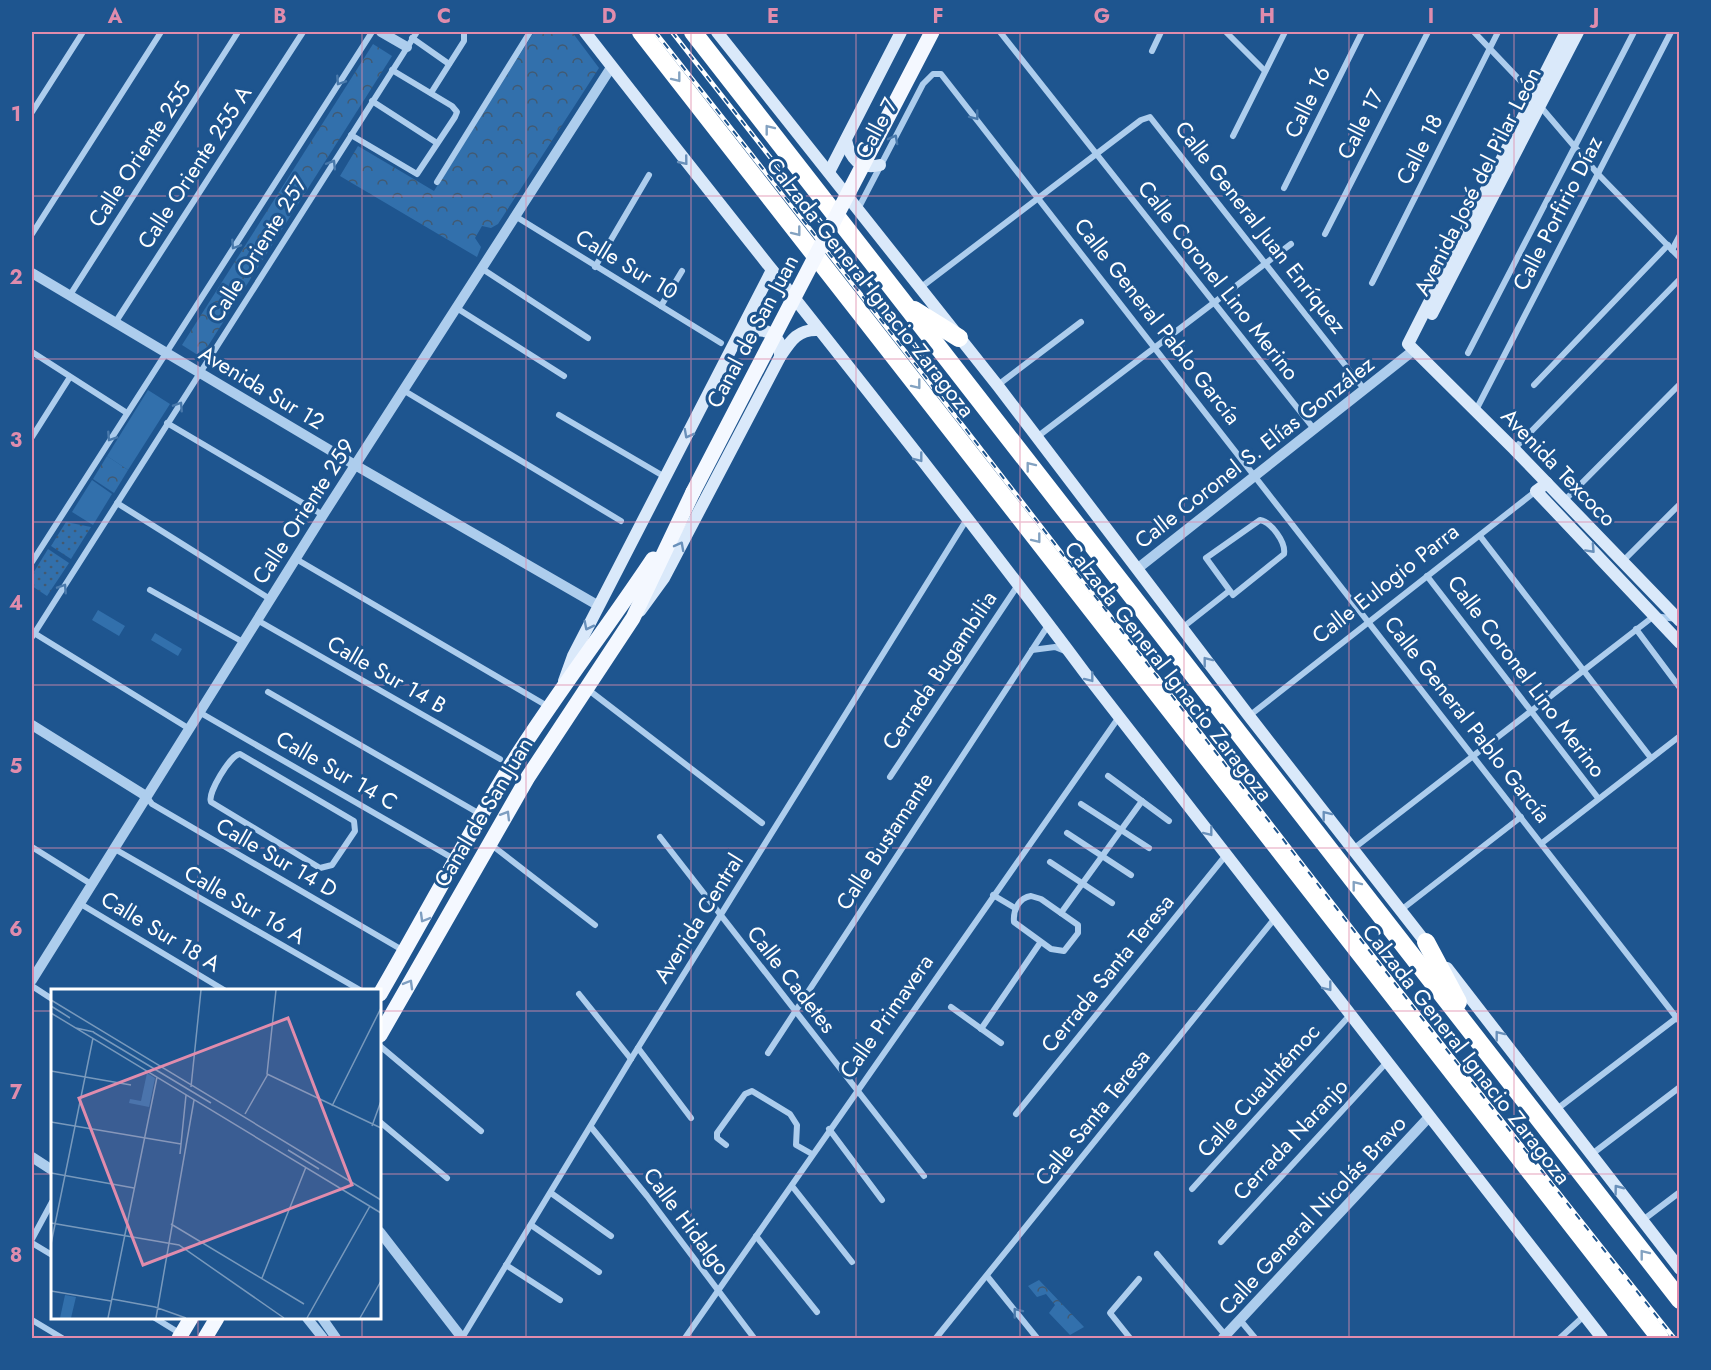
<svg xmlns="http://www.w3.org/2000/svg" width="1711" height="1370" viewBox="0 0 1711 1370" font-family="Jost,sans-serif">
	<defs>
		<pattern id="park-crowns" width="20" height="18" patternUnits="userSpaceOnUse" patternTransform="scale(1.5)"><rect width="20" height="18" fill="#3270ac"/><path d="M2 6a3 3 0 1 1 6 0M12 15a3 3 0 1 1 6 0" fill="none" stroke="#425a72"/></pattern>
		<pattern id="garden-dots" width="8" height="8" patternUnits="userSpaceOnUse" patternTransform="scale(1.5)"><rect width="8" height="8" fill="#3270ac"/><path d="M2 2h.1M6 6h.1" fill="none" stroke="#425a72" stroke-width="1.8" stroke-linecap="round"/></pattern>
	</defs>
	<rect width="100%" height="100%" fill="#1e558f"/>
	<g fill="#3270ac">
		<path d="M148,390L170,404L128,470L107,456Z"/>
		<path d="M92,480L112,494L93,525L72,512Z"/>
		<path d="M98,610L125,626L119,636L92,620Z"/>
		<path d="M155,633L182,649L178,656L151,640Z"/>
	</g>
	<g fill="url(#park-crowns)">
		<path d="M534,32H572L599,68L498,224L491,228L482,226L475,238L481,247L477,257L340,176L358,146L434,191Z"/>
		<path d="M373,44L392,56L201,357L182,345Z"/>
		<path d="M107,456L128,470L114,493L93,479Z"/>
		<path d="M1039,1280L1084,1327L1070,1335L1049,1313L1055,1305L1046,1294L1037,1297L1028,1286Z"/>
	</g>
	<g fill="url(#garden-dots)">
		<path d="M66,522L91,527L71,559L51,546Z"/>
		<path d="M48,549L69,563L47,596L32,586V575Z"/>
	</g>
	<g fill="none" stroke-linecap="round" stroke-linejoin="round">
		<g stroke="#adcded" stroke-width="6">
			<path d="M1000,32L1314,429"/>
			<path d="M1226,32L1265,71"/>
			<path d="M1474,32L1534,95"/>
			<path d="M412,38L449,64"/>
			<path d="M1152,51L1161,32"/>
			<path d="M431,93L464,41V32"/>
			<path d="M372,101L437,143"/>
			<path d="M1540,106L1597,173L1680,258"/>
			<path d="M32,112L83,32"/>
			<path d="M351,135L417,174L455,117L457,112L452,106L392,70"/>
			<path d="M1233,136L1285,32"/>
			<path d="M437,182L530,32"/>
			<path d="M1284,188L1362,32"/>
			<path d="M858,209L923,84L933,74H941L1680,1022"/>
			<path d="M515,216L721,343"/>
			<path d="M32,234L161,32"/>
			<path d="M1325,234L1428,32"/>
			<path d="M1672,250L1680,235"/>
			<path d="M595,267L649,175"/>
			<path d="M481,268L588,338"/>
			<path d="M1372,283L1498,32"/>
			<path d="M920,288L1141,120L1150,117L1364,389"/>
			<path d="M70,295L238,32"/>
			<path d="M661,306L682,271"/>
			<path d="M455,307L564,376"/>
			<path d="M115,323L303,32"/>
			<path d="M32,352L127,413"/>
			<path d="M1468,353L1634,32"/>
			<path d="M998,385L1081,322"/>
			<path d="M1534,385L1668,245"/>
			<path d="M403,390L621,521"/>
			<path d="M1475,412L1671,32"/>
			<path d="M559,415L665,477"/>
			<path d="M167,423L323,515"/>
			<path d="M32,437L70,377"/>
			<path d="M1037,437L1291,244"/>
			<path d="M1514,449L1680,279"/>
			<path d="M1564,501L1680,384"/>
			<path d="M117,503L270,599"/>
			<path d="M1260,520C1271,522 1286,542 1284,554L1233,595L1206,558Z"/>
			<path d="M1480,536L1651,758"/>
			<path d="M296,559L549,707"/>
			<path d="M1623,561L1680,504"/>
			<path d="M32,562L372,32"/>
			<path d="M1427,576L1598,798"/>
			<path d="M150,590L243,642"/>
			<path d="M257,620L500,759"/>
			<path d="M1182,628L1229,591"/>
			<path d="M1636,629L1680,688"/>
			<path d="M34,633L188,728"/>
			<path d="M32,637L417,32"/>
			<path d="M1032,650L1055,647L1065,651"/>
			<path d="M586,688L762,823"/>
			<path d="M268,692L480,814"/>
			<path d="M199,712L454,859"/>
			<path d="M1249,716L1536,491"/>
			<path d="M240,754L354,821L355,831L332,865L320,868L211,802C207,794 230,755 240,754Z"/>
			<path d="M1108,776L1169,821"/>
			<path d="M890,777L1018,585"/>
			<path d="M146,796L152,804L404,951"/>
			<path d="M1081,804L1149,848"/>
			<path d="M1067,833L1131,875"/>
			<path d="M660,837L924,1176"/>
			<path d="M489,843L595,925"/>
			<path d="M1542,843L1680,736"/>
			<path d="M32,847L91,884"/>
			<path d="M113,848L360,990"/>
			<path d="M1353,849L1654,616L1677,619"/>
			<path d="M1050,862L1112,903"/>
			<path d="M993,895L1015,908"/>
			<path d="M1031,896L1041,899L1078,925V933L1064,951L1051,949L1014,922C1013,911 1018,898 1031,896Z"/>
			<path d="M79,903L224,990"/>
			<path d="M1401,910L1521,817"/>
			<path d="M1061,913L1142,801"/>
			<path d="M32,986L52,999"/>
			<path d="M579,994L631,1059"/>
			<path d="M951,1007L1001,1043"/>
			<path d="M981,1029L1040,943"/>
			<path d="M380,1046L481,1131"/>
			<path d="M638,1048L691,1118"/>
			<path d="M768,1053L1049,624"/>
			<path d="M1557,1109L1679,1016"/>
			<path d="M1016,1114L1226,855"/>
			<path d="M380,1122L447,1178"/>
			<path d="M591,1127L647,1196L754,1338"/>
			<path d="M829,1129L882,1200"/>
			<path d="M726,1145L717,1138V1133L745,1094L752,1091L790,1114L797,1125L796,1145L812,1154"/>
			<path d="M1592,1154L1680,1087"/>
			<path d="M792,1186L852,1262"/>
			<path d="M1192,1189L1350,1015"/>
			<path d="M551,1193L611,1236"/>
			<path d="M1643,1220L1680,1192"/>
			<path d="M531,1225L599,1272"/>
			<path d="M756,1236L817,1312"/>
			<path d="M32,1239L52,1202"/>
			<path d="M1221,1242L1387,1062"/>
			<path d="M32,1243L52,1255"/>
			<path d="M1157,1254L1226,1336"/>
			<path d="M506,1265L560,1300"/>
			<path d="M987,1276L1037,1338"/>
			<path d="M155,1318L181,1334"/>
			<path d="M32,1320L62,1338"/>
			<path d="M1240,1320L1255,1338"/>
			<path d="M462,1338L631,1059L967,519"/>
			<path d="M685,1338L1119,717"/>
			<path d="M936,1338L1275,918"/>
			<path d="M1130,1338L1110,1313L1139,1279"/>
			<path d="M1560,1338L1584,1316"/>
		</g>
		<g stroke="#adcded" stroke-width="10">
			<path d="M381,32L407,47"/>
			<path d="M32,273L355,465L599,606"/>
			<path d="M1137,569L1414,350"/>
			<path d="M32,725L146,796"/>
			<path d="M32,980L323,515L612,66"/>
			<path d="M32,1157L52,1170"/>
			<path d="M380,1232L462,1338"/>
			<path d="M307,1318L323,1338"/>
			<path d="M322,1318L336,1338"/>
			<path d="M1223,1338L1429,1117"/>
		</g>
		<g stroke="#dae9fa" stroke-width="12">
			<path d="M585,32C751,246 923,456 1085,673L1602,1338"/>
			<path d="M717,32L998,386L1249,716L1430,948"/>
			<path d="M1566,32L1408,344L1514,449L1680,621"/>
			<path d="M846,140C850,158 859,170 880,165"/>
			<path d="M829,172L901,32"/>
			<path d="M1432,314L1578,32"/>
			<path d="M738,338C752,328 771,326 780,344V357"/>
			<path d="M1547,483L1536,491L1680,643"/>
			<path d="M640,611L664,578L780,357C790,342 797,329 818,330"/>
			<path d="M564,681L573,656L772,270"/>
			<path d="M1447,968L1680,1269"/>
		</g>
		<g stroke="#f4f8ff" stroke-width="15">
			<path d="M380,994C424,918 465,840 511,765C556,694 607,628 653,559"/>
			<path d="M380,1035L528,777L633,618L693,492"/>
			<path d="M179,1338L191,1318"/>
			<path d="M205,1338L217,1318"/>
		</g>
		<g stroke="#fff" stroke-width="18">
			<path d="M641,32L1660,1338"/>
			<path d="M693,32L1680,1300"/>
			<path d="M914,310L959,338"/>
			<path d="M1426,942L1458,1002"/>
		</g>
		<defs>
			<g id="rail">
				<path d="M655,32C998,465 1330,907 1674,1338"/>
				<path d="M672,32L875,291L950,393"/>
			</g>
		</defs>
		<use href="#rail" stroke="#fff" stroke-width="4.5"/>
		<use href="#rail" stroke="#1e558f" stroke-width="2" stroke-dasharray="7" stroke-linecap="butt"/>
		<path stroke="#f4f8ff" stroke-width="15" d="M693,492L932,32"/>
	</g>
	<defs><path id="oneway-chevron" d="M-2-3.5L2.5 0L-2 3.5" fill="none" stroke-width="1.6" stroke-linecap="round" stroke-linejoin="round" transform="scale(1.5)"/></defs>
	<g stroke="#83a2c1">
		<use href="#oneway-chevron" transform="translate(677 78) rotate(52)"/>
		<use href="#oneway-chevron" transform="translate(769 129) rotate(-128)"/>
		<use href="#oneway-chevron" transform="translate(797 232) rotate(52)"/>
		<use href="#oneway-chevron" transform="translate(917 385) rotate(52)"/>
		<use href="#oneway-chevron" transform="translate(1030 466) rotate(-128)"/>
		<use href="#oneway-chevron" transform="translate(1037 539) rotate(52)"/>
		<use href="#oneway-chevron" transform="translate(1356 885) rotate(-128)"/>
		<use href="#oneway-chevron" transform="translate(1644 1254) rotate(-128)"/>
	</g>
	<g stroke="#4979ab">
		<use href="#oneway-chevron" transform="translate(340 81) rotate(123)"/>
		<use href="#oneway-chevron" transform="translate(975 116) rotate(52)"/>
		<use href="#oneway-chevron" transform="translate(894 139) rotate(-62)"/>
		<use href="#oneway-chevron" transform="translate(332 164) rotate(-58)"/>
		<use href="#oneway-chevron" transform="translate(235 245) rotate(123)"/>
		<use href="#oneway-chevron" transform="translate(179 406) rotate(-57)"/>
		<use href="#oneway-chevron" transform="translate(111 437) rotate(123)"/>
		<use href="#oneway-chevron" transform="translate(63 588) rotate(-57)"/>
		<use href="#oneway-chevron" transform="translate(1017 1312) rotate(-128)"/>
	</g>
	<g stroke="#6990ba">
		<use href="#oneway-chevron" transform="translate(684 161) rotate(51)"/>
		<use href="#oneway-chevron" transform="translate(688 434) rotate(118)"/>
		<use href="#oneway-chevron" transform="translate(919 458) rotate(52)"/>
		<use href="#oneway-chevron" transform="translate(680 546) rotate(-62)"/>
		<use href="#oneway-chevron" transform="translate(1591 549) rotate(47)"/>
		<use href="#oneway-chevron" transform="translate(588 626) rotate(117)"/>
		<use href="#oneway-chevron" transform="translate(1207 661) rotate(-128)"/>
		<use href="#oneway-chevron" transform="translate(1090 678) rotate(52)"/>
		<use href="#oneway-chevron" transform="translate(1326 815) rotate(-128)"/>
		<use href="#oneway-chevron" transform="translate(1209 832) rotate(52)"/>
		<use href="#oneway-chevron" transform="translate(1328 987) rotate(52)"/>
		<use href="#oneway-chevron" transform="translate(1499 1035) rotate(-128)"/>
		<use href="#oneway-chevron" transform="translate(1618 1189) rotate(-127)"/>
	</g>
	<g stroke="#7e9ec1">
		<use href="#oneway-chevron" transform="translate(506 815) rotate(-59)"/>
		<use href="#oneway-chevron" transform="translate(424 918) rotate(120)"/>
		<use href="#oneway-chevron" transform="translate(409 984) rotate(-60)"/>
	</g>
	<path fill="none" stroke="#e08cad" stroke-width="1.5" stroke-opacity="0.55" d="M198,32V990M362,32V990M526,32V1338M691,32V1338M856,32V1338M1020,32V1338M1184,32V1338M1349,32V1338M1514,32V1338M32,196H1680M32,359H1680M32,522H1680M32,685H1680M32,848H1680M32,1011H52M380,1011H1680M32,1174H52M380,1174H1680M198,1318V1338M362,1318V1338"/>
	<g text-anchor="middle" stroke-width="6" stroke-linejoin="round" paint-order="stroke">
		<g font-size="22" fill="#fff" stroke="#1e558f">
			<text transform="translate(1307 102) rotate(-64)" y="8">Calle 16</text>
			<text transform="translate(1360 124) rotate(-63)" y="8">Calle 17</text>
			<text transform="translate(876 128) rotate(-62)" y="8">Calle 7</text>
			<text transform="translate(1419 149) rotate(-63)" y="8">Calle 18</text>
			<text transform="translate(139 154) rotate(-57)" y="8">Calle Oriente 255</text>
			<text transform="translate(194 167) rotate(-57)" y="8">Calle Oriente 255 A</text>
			<text transform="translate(1477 181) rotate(-63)" y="8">Avenida José del Pilar León</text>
			<text transform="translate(1557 213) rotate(-63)" y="8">Calle Porfirio Díaz</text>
			<text transform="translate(1261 227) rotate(52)" y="8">Calle General Juan Enríquez</text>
			<text transform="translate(257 249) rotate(-58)" y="8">Calle Oriente 257</text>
			<text transform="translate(627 264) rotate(31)" y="8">Calle Sur 10</text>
			<text transform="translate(1219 280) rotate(52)" y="8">Calle Coronel Lino Merino</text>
			<text transform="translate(871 287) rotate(52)" y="8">Calzada General Ignacio Zaragoza</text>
			<text transform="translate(1158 321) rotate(52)" y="8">Calle General Pablo García</text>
			<text transform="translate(752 331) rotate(-62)" y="8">Canal de San Juan</text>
			<text transform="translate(262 387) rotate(31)" y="8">Avenida Sur 12</text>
			<text transform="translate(1254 452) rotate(-38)" y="8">Calle Coronel S. Elías González</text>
			<text transform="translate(1559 467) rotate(46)" y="8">Avenida Texcoco</text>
			<text transform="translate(303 511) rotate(-57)" y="8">Calle Oriente 259</text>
			<text transform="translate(1385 583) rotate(-38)" y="8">Calle Eulogio Parra</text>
			<text transform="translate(939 670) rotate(-56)" y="8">Cerrada Bugambilia</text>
			<text transform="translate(1169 671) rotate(52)" y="8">Calzada General Ignacio Zaragoza</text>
			<text transform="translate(387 674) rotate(30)" y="8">Calle Sur 14 B</text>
			<text transform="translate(1527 676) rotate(53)" y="8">Calle Coronel Lino Merino</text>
			<text transform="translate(1468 719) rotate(52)" y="8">Calle General Pablo García</text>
			<text transform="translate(337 770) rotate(30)" y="8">Calle Sur 14 C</text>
			<text transform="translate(483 812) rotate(-59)" y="8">Canal de San Juan</text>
			<text transform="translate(884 841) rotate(-57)" y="8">Calle Bustamante</text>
			<text transform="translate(277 857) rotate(30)" y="8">Calle Sur 14 D</text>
			<text transform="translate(245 904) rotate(30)" y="8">Calle Sur 16 A</text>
			<text transform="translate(698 918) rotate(-58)" y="8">Avenida Central</text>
			<text transform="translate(161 931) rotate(31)" y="8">Calle Sur 18 A</text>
			<text transform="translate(1107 973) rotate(-51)" y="8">Cerrada Santa Teresa</text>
			<text transform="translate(792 979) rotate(52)" y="8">Calle Cadetes</text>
			<text transform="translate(886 1016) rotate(-55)" y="8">Calle Primavera</text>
			<text transform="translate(1467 1054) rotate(52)" y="8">Calzada General Ignacio Zaragoza</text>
			<text transform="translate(1258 1090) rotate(-48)" y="8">Calle Cuauhtémoc</text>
			<text transform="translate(1092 1117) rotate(-51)" y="8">Calle Santa Teresa</text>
			<text transform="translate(1290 1139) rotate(-47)" y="8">Cerrada Naranjo</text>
			<text transform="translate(1312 1215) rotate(-47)" y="8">Calle General Nicolás Bravo</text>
			<text transform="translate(687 1221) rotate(53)" y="8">Calle Hidalgo</text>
		</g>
	</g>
	<g transform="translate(51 989)">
		<rect width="330" height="330" fill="#1e558f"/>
		<path d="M96,84L104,89L98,118L78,114L79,110L90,112ZM14,306L25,308L20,329H9Z" fill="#3270ac"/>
		<path fill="none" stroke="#7899bc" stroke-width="1.5" d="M225,1L216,85L330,139M0,11L330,211M0,17L19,29M0,24L330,224M25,39L43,43M42,43L160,114M0,82L80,96M140,98L150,1M281,117L330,19M194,125L217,85M0,133L130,155M321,137L330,112M237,161L268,180M129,165L135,106M0,184L83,199M0,234L128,256L233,329M120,235L253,315M0,255L42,49M211,289L255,178M0,302L60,312M61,310L104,318L135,329M57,329L106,88M105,329L143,111M256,329L319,217M309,329L330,292"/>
		<path fill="#e08cad" fill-opacity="0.15" stroke="#e08cad" stroke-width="3" d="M237,29L301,196L92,276L28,109Z"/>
		<rect width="330" height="330" fill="none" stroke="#fff" stroke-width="3"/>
	</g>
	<rect width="1711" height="1370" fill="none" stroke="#1e558f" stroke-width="66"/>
	<rect x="33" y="33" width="1645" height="1304" fill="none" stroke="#e08cad" stroke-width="2"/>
	<g font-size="20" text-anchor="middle" font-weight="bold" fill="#e08cad">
		<text x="115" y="23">A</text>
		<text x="280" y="23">B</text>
		<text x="444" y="23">C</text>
		<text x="609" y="23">D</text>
		<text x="773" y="23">E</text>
		<text x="938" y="23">F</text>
		<text x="1102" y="23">G</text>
		<text x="1267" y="23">H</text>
		<text x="1431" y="23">I</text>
		<text x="1596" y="23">J</text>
		<text x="16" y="121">1</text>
		<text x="16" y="284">2</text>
		<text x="16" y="447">3</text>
		<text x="16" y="610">4</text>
		<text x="16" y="773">5</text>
		<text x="16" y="936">6</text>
		<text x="16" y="1099">7</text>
		<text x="16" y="1262">8</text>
	</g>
</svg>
